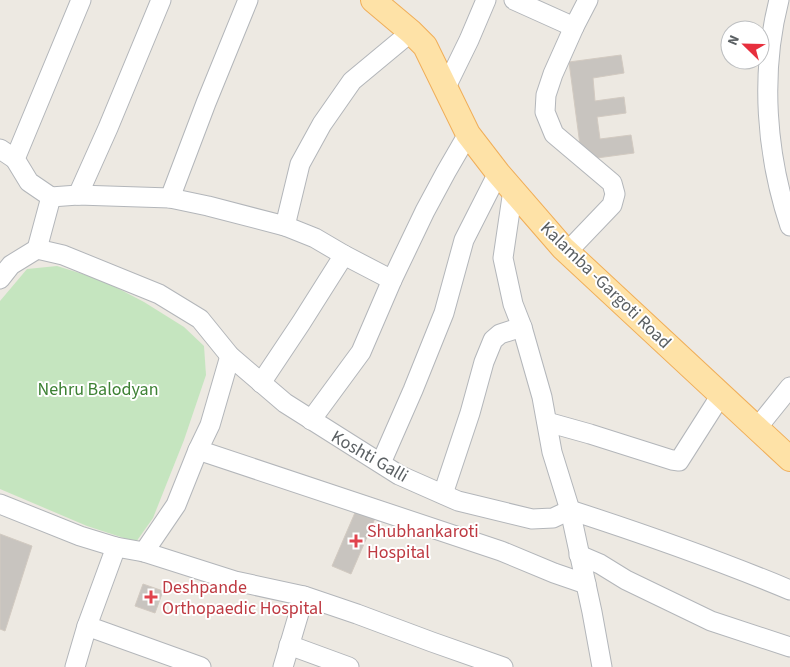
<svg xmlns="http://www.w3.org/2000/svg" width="790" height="667" viewBox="0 0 790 667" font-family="'Source Sans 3',sans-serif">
	<rect width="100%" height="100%" fill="#ede9e2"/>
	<path fill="#c5e5bf" d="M57,266L102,280L144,302L184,327L204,346L206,375L184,440L153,518L136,542L87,526L0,489V301L27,269Z"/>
	<g fill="#c8c4bf" stroke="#d2cac1">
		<path d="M621,55L624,73L593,78L595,101L624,97L626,113L597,117L600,139L631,135L634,153L582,160L569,62Z"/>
		<path d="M357,508L376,516L351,574L332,566Z"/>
		<path d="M0,534L32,546L5,631L0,629Z"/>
		<path d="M143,584L163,591L155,613L135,606Z"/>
	</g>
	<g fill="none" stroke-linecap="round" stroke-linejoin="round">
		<defs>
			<g id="minor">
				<path d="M81,0L15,159L29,182L51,197L78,195L170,198L208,206L285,226L315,238L344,255L392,280"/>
				<path d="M514,0L574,27L588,0"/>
				<path d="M779,0C760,74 766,154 790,226"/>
				<path d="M446,87L469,40L486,0"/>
				<path d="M0,149L15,159"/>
				<path d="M513,190L503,258L513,304L522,327L542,397L552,452L570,510L592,612L602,667"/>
				<path d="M78,195L108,128L161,0"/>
				<path d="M170,198L206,103L248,0"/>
				<path d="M285,226L300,164L322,124L352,81L411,32"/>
				<path d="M37,249L63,255L159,294L200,319L230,356L285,403L399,475L458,501L532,519L553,518L570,510C644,534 718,560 790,590"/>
				<path d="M567,252L612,205L615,194L612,183L554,134L545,112L546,95L553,74L574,27"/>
				<path d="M0,279L11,265L37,249L51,197"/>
				<path d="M261,383L301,323L344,255"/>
				<path d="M311,420L361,352L392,280L425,211L446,172L468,134"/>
				<path d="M547,422L590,434L672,460L679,461L721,395"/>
				<path d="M757,428L790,387"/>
				<path d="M198,450L501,551L554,573L586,584"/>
				<path d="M381,463L413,390L444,313L464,240L498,173"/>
				<path d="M443,494L470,413L484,362L493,340L500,334L522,327"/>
				<path d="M0,504L80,536L116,547L144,552L235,581L304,596L357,614L432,642L503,667"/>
				<path d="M144,552L176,505L198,450L210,425L230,356"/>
				<path d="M579,555L600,564L626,580L711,621L790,647"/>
				<path d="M87,626L201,667"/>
				<path d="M289,645L349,667"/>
				<path d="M75,667L87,626L116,547"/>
				<path d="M283,667L304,596"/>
			</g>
			<path id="major" d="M373,0L411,32L425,46L468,134L498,173L563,248L790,459"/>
		</defs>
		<use href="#minor" stroke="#b3b6ba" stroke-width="21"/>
		<use href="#major" stroke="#f0ae59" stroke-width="26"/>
		<use href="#minor" stroke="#fff" stroke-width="19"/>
		<use href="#major" stroke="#fee2a7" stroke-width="24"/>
	</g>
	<g fill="#e0444e" stroke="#fff" stroke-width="2">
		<path d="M353.5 533.5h5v5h5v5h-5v5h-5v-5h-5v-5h5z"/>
		<path d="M148.5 589.5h5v5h5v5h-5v5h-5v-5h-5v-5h5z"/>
	</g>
	<g text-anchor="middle" stroke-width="4" stroke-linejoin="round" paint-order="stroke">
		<g font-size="18" fill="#5b6063" stroke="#fff">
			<text transform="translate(606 285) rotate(44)" y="6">Kalamba -Gargoti Road</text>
			<text transform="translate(370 456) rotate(30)" y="6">Koshti Galli</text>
		</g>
		<g font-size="18" fill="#3d8134" stroke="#fff">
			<text x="98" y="395">Nehru Balodyan</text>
		</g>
		<g font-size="18" fill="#be3a42" stroke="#fff" text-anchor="start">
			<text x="367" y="537">Shubhankaroti<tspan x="367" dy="21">Hospital</tspan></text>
			<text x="162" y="593">Deshpande<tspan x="162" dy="21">Orthopaedic Hospital</tspan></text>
		</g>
	</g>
	<g transform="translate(745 45) rotate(293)"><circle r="24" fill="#ffffff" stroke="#bdbfc1"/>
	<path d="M0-4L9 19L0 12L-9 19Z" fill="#e72f3d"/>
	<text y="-8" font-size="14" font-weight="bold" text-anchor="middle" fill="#5b6063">N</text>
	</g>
</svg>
